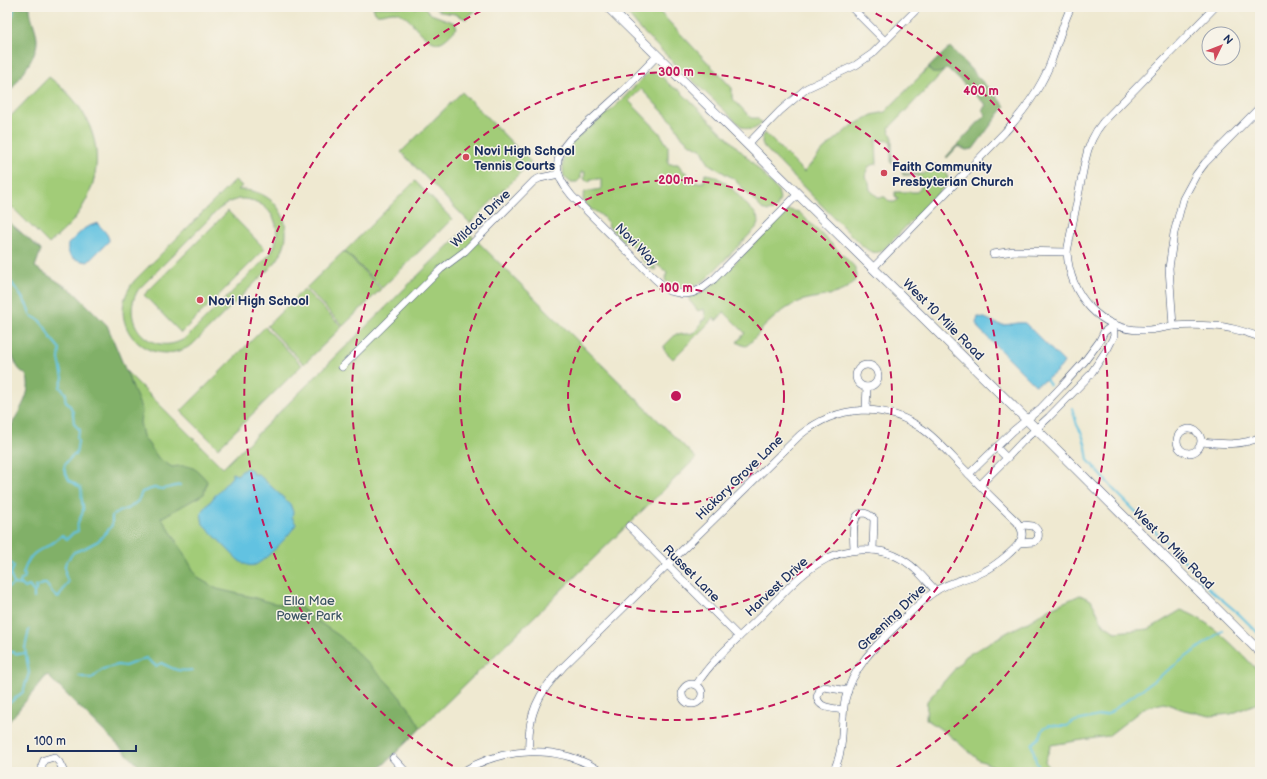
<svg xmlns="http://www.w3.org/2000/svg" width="1267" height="779" viewBox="0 0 1267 779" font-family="'Balsamiq Sans',sans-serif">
	<rect width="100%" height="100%" fill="#f7f3e8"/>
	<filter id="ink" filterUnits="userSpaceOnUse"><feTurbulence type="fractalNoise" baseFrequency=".025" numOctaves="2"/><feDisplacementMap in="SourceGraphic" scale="8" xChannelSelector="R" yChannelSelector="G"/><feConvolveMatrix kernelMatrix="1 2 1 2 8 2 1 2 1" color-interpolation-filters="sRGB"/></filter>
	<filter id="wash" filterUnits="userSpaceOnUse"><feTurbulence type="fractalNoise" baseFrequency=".012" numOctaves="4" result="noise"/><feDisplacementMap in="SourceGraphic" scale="16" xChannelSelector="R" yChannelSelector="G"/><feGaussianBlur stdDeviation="0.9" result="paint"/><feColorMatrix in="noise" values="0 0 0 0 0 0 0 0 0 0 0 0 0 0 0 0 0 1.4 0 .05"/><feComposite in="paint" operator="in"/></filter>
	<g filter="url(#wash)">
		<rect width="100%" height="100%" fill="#efe9d1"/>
		<g fill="#a2cc78" stroke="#5e7e6b" fill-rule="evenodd">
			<path d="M373,7H413L415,9L417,7H424L431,14L455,23L457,28C453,32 448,38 443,41C428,50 413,19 401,14C393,9 385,15 377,14L375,13Z"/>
			<path d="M434,7H479L466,19L455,14L441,12Z"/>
			<path d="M622,7H655L732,88V98L751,118H757L762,123C755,130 750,132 741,126L672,61L639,28Z"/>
			<path d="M929,67V70L932,73L944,71L889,128L890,131L889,132L892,135V161L895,164L891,163V141L876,140L877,164L871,165L867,169L865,178L869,182L870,190L878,197H885L890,202H895L898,199L895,196V192H917L921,187V180L916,175H903L902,171L905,174H924L935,164L947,175L948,183L882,251C872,255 868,250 860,244L765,148C761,143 761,139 765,133L804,172L823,150L850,127L872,115L885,112Z"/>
			<path d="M650,73C660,72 664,79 670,85C673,87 676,89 679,90L751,161L778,191L780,199L777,207L774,210L768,211L762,209L734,179L709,164L702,150L689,143L683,138L672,121L641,89L629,101L659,132L668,146V164H678L683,171L687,173V183L704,182L705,174C722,175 736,193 747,205C750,208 755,212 757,217C759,221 758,224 756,228L706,279C694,288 676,293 665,280L667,272L653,262L656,269L654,270L650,268L640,258L639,253L628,242H624L609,227L608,223C605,220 602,215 598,213C592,209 583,207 583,197L585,192L601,189V179H590V182L585,180L584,178L585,172H581V178L577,182H570L564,177C563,169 562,161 565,153C573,137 596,123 610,111C623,100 634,86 647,74Z"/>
			<path d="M49,77C59,85 70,94 78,105C104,142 102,182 75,218C68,228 57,236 49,244L7,202V120Z"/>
			<path d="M462,92L531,162L470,223L401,152Z"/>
			<path d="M235,180L242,186L238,190C280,188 301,232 274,264L192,345C146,373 101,321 135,280ZM238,199C269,197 287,227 271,253L186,338C153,359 118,324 138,290L219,209L228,203Z"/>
			<path d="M415,181L452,219L382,288L345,251Z"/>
			<path d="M789,210L799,212L854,266L857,275C850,297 819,295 801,301C786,307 774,317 763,328C758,334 752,342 746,346L742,345L737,342L745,333L724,312L716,321L714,318L673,359L664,350V346L676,334C690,334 697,336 702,320H706L704,309L698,311L689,300L690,297L707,290L712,286L785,212Z"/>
			<path d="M228,211L265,249L181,333L144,295Z"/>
			<path d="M465,229L696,458L376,772H145L125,370L223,468Z"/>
			<path d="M344,251L381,289L343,326L306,288Z"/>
			<path d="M304,289L342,327L304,364L267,326Z"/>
			<path d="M265,327L302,365L218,448L181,411Z"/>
			<path d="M1080,595L1091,600L1103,624L1115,632L1149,629L1181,610C1212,621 1238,650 1260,673V702L1231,714L1210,716L1184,710L1164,703L1144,708L1108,736L1051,745L1045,761L1050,772H1013L1007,766L998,768L979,760L948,734L926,719L927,701L966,656L1008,632L1028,622L1049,609Z"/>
		</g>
		<g fill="#81b068" stroke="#4e7063">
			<path d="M7,7H30C30,19 37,29 37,40C38,55 20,77 12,89L7,94Z"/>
			<path d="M950,47L1005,106L973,149L966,150L958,146L947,158L946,157L986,114L982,110L986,105L947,68C943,72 935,76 930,71L929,67Z"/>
			<path d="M7,220L41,250L35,267L74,292L107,325L142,410L140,422L143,436L159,459L172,467C191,464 195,467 207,481L204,494L161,518L173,535L198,578L217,589L252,597L272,603L299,606L313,618L341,637L388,683L409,708L421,728L376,772H145L47,675L7,724V440C9,435 10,430 12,425C18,411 34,392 26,375C24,372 21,372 19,369C15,364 11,350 7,343Z"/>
		</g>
		<g fill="#62c2e1" stroke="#3e78a0">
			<path d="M97,223C102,229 109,234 109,241L88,262C77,260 66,259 68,244L85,228Z"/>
			<path d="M978,317C988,317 993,324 1002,325C1010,325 1017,322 1025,323L1064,362C1059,372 1045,381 1035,385L979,329L976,323Z"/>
			<path d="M246,468L252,470V474H258L290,504L293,512L292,517L296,524C292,533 264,562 255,565C248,567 242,563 237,559L203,524L201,513L218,492L232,477V473L237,475Z"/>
		</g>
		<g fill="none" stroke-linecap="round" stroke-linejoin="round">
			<g stroke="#62c2e1" stroke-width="2">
				<path d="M7,53V43L10,35L9,25L13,14L14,7"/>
				<path d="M7,276C13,286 30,305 30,315L39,320L45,327L50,337L60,349L59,359L63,378L60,387L66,394C63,404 70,402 72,410C74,414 73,419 74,423C75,426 78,428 80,430L77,437L78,441L76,455H73L65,464L64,469L69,480L81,488C82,492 81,496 82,501C82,504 84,507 83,510C82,521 76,517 78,531L73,533L67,539L62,535C45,554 32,543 23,574L25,575L24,579L21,580L20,583L22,585L14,584L7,588"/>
				<path d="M1046,379L1050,385"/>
				<path d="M1072,408L1077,425L1082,434L1086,447L1088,460L1116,492L1197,573L1199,576V580L1239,614L1260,635"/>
				<path d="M7,546V548"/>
				<path d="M7,560L14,567L10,574L14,584"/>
				<path d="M22,585L25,588L29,586L34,592"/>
				<path d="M34,598V592L36,590V587L42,584H46L56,597H59L68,582L65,574V565L66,562L74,552L83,549L98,541L110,528L112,525V516L118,512L129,508L138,501L142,492L154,488L163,489L180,485"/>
				<path d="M7,641L8,651L19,654L25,653"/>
				<path d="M79,676L91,679L103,669L118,665L125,666L146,658L156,666L161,663C175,669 176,672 192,670"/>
				<path d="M7,705L23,692L29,673L25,648L29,630"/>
				<path d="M1043,772L1036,762L1032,744L1039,738L1044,728L1049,725L1058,726H1067L1072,722L1108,714L1223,630"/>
			</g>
		</g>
	</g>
	<g filter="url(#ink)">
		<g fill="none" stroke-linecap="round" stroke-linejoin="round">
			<defs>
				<g id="minor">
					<path d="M851,7L885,41"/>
					<path d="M1215,7L1103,122C1093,134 1088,146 1085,161L1067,252C1070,295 1100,332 1146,330C1155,330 1164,327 1173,326C1186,325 1200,325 1213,326C1228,326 1245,332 1260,337"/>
					<path d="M657,56L626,88L570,139C551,160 555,176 572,196L654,278L669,291L684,294L692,293L701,289L714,279L798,194"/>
					<path d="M748,144L780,111L807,88L856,65L872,54L919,7"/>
					<path d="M993,254L1014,251L1067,252"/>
					<path d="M873,268L1005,132C1025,110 1042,87 1052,59C1058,42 1063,23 1071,7"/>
					<path d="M1173,326L1169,268L1174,233L1183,199L1196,175L1205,163L1260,107"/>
					<circle cx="867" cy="376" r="11"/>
					<path d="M342,367L441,269L465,251L534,181L540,178L559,174"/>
					<path d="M866,409L867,387"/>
					<circle cx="1189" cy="441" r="12"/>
					<path d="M1202,442C1221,444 1243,446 1260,437"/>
					<path d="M996,447L1007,458"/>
					<path d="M969,474L1013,431L1041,408L1063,385L1084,362L1099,342L1104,332L1113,325L1114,336L1108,348L1090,375L1049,417L1022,442L1007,458L980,485"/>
					<path d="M629,526L739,637"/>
					<path d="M1019,543L1034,542C1041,538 1039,530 1033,526L1024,525L1020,526"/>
					<path d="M854,550C854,540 850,514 863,513C868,513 871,516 874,519L873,550"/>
					<circle cx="692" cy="694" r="10"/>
					<path d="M697,684C712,659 740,637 761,616C793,584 821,546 871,550C887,551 903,558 915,569C922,575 929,584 936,591"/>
					<path d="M843,710C833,708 819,709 817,697L820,689L824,687L848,691"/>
					<path d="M529,751C527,715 538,693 563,667L800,435C837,405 884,401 924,430C939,441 952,457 965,470C982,488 999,505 1017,522C1020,526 1023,531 1022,536C1021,547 994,566 985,571C969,579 949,581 934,592C921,601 910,613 898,624C875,646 852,668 845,700C842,715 843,731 841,746C840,755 837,764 833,772"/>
					<path d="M393,758L406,772"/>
					<path d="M42,772V765L44,760L54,757L59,762L64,772"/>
					<path d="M462,772C504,746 560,744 602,772"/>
				</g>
				<path id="major" d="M608,7L1022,415L1260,652"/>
			</defs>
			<use href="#minor" stroke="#3b4b6f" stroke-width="8"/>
			<use href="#major" stroke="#3b4b6f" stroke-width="10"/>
			<use href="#minor" stroke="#fff" stroke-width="7"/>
			<use href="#major" stroke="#fff" stroke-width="9"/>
		</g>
	</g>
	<g fill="none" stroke="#c2185b" stroke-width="2" stroke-dasharray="7 5">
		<circle cx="676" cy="396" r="108"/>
		<circle cx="676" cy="396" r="216"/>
		<circle cx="676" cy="396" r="324"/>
		<path d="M463 772A432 432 0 0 1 487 8M865 8A432 432 0 0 1 889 772"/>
	</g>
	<g fill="#d1495b" stroke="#f7f3e8" stroke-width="1.5">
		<circle cx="466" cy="157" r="4"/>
		<circle cx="884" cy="173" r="4"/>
		<circle cx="200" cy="300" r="4"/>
	</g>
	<g text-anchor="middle" stroke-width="3" stroke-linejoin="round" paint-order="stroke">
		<g font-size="13" font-weight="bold" fill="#1b2f5e" stroke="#f7f3e8" text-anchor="start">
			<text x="474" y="155">Novi High School<tspan x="474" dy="15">Tennis Courts</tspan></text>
			<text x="892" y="171">Faith Community<tspan x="892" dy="15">Presbyterian Church</tspan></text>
			<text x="208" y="305">Novi High School</text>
		</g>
		<g font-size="13" fill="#1b2f5e" stroke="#f7f3e8">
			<text transform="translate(480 218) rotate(-44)" y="5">Wildcat Drive</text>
			<text transform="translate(637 244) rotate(45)" y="5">Novi Way</text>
			<text transform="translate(944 319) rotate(45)" y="5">West 10 Mile Road</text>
			<text transform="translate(739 477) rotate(-44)" y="5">Hickory Grove Lane</text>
			<text transform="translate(1174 548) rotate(45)" y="5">West 10 Mile Road</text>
			<text transform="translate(692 573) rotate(45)" y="5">Russet Lane</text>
			<text transform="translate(776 586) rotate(-43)" y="5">Harvest Drive</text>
			<text transform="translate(891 617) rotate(-44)" y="5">Greening Drive</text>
		</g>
		<g font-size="13" fill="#3d5664" stroke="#f7f3e8">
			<text x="309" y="605">Ella Mae<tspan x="309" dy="15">Power Park</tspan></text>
		</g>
	</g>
	<circle cx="676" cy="396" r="6" fill="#c2185b" stroke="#f7f3e8" stroke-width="2"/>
	<g font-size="12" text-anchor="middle" font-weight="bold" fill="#c2185b" stroke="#f7f3e8" stroke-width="3" stroke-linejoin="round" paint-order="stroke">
		<text x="676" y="76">300 m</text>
		<text x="981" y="95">400 m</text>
		<text x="676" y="184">200 m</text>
		<text x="676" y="292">100 m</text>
	</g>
	<rect width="1267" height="779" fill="none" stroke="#f7f3e8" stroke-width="24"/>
	<g transform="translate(1221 46) rotate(47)"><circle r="19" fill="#f7f3e8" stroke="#9fa5b1"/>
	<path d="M0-3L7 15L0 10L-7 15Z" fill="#d1495b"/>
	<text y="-6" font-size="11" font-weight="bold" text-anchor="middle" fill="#1b2f5e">N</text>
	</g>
	<path d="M28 745v6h108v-6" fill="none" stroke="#1b2f5e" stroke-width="2"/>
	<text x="34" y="745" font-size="12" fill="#1b2f5e" stroke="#f7f3e8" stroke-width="3" paint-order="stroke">100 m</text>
</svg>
